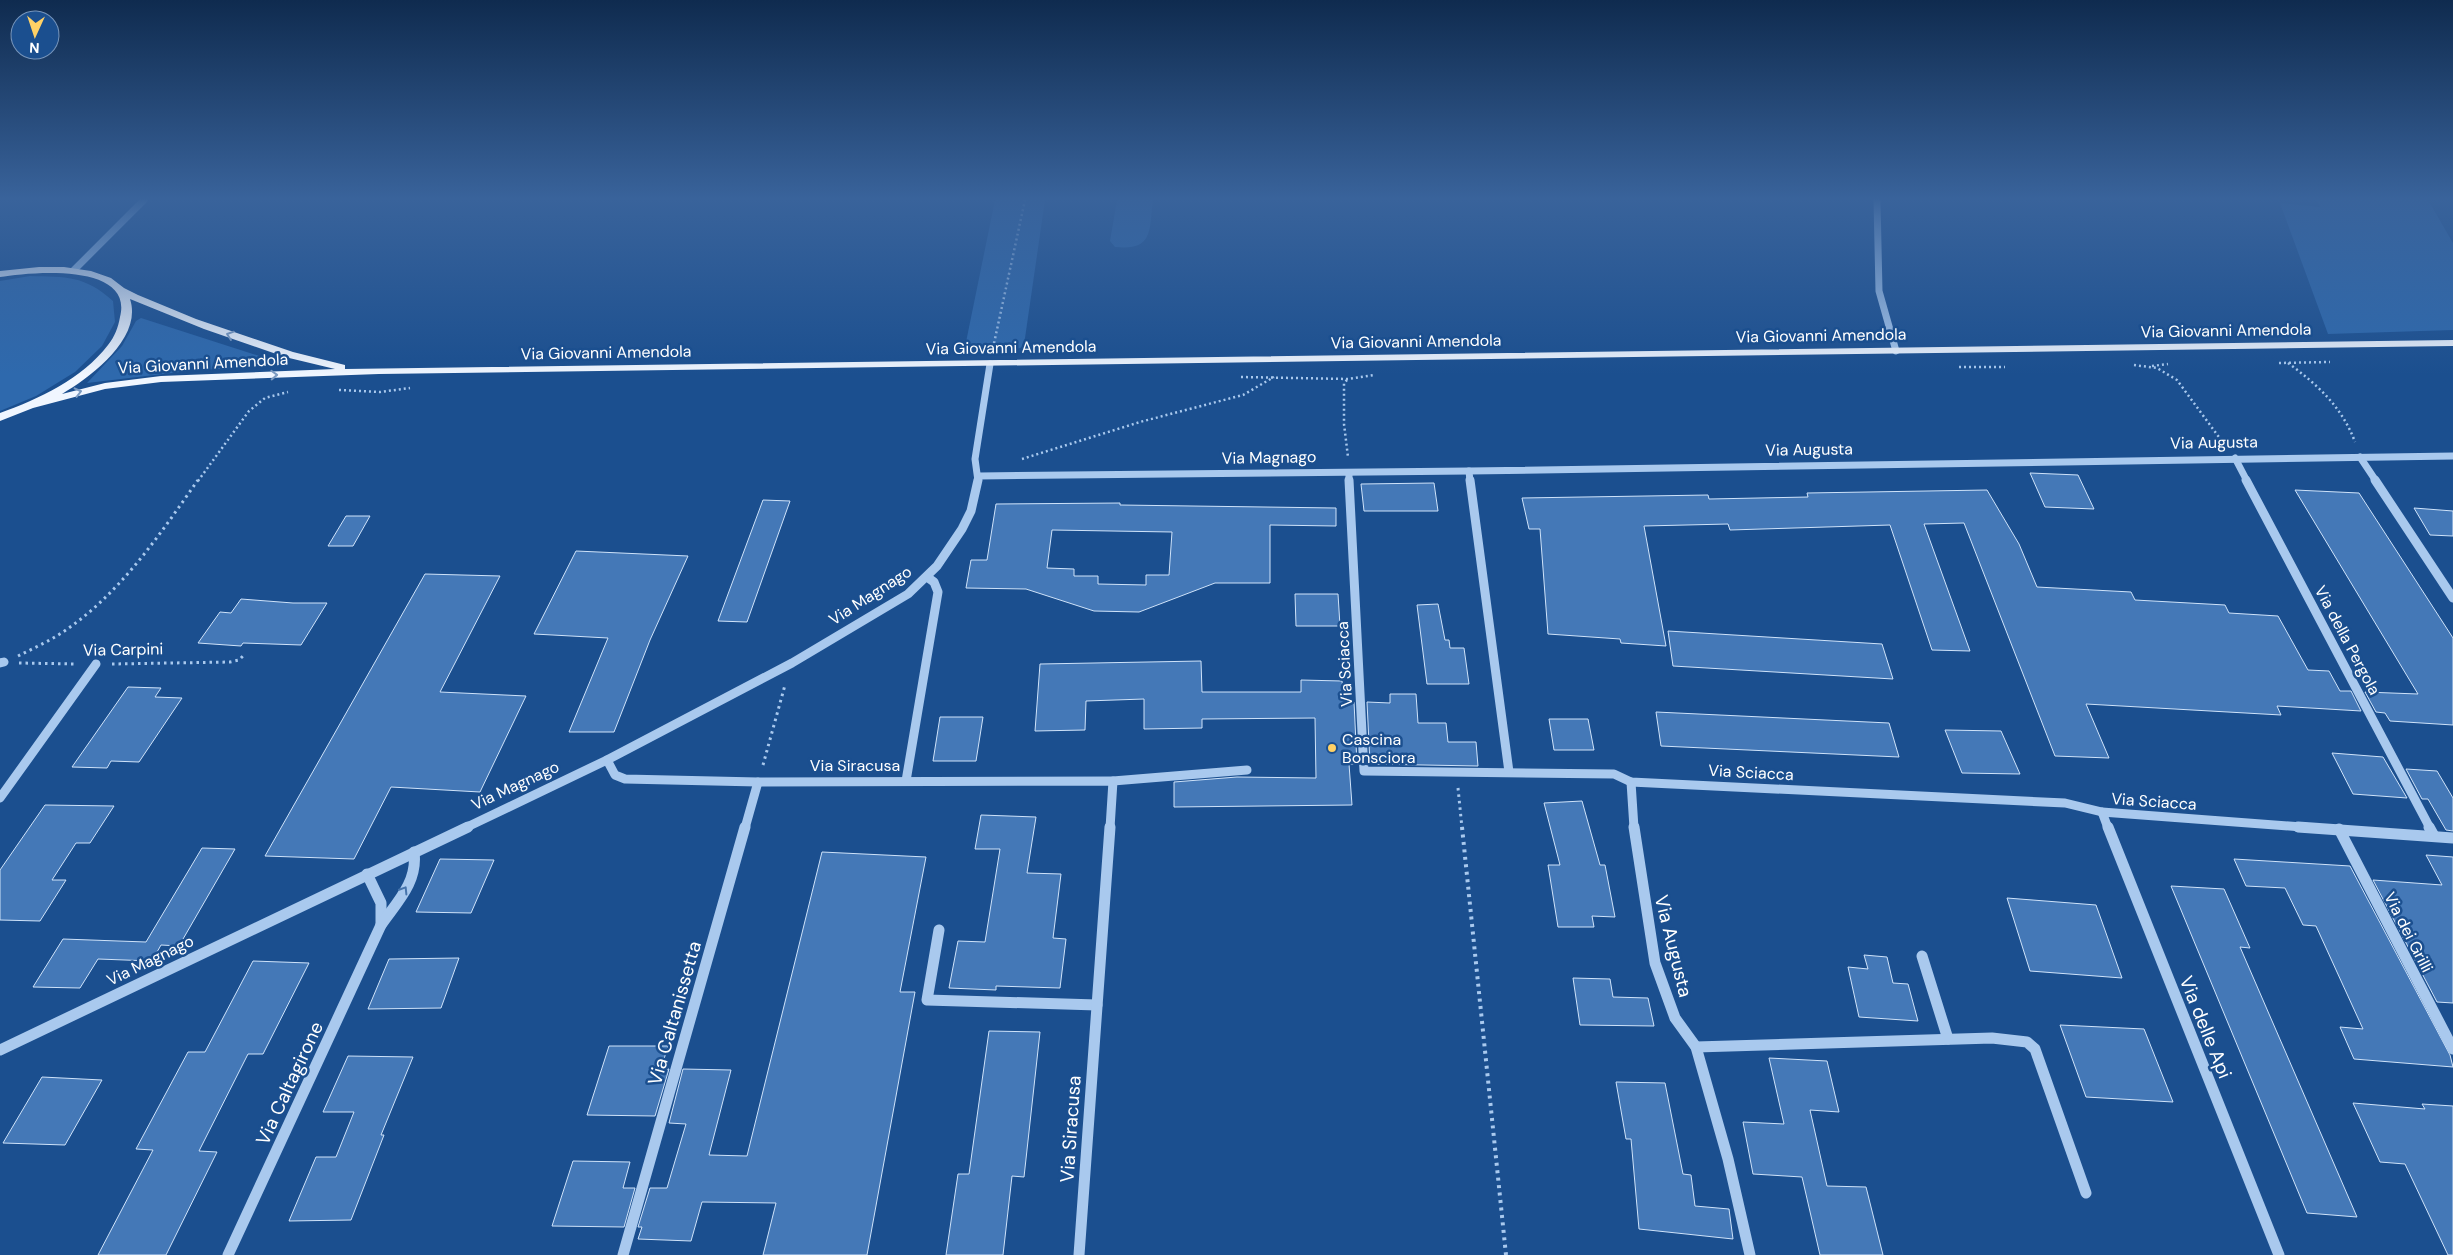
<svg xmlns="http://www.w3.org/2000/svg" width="2453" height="1255" viewBox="0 0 2453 1255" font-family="'DM Sans',sans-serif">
	<rect width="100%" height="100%" fill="#1b4f8f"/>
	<g fill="#2e69ad">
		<path d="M995,200H1045L1025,338L1022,347C1005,354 981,355 965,347Z"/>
		<path d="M1117,200H1153C1149,230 1154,251 1115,247L1110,241Z"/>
		<path d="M2317,200H2428L2453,243V330L2328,334L2280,203L2320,207Z"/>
		<path d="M30,276C66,277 84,275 113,301L115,322L102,346L75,372L36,396L0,411V281Z"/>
		<path d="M141,318L284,364L282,366L197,370L87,383L122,346L136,321Z"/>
	</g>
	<g fill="#4478b7" stroke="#cfe3fa" fill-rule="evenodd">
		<path d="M2030,473L2078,475L2094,509L2045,507Z"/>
		<path d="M1434,483L1438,511H1364L1361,484Z"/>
		<path d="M1987,490L2019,544L2037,587L2131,592L2135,600L2225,605L2229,613L2278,616L2308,670L2329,671L2340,691H2351L2361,711L2277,706L2281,715L2086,704L2109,758L2055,756L1964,523L1924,524L1970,651L1932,650L1890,525L1730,530L1728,524L1644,526L1666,646L1621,643L1620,639L1548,634L1540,529H1529L1522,498L1708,495L1709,499L1808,497L1807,493Z"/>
		<path d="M2295,490L2359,493L2453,638V725L2390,721L2385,713L2376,712L2365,692L2418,694Z"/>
		<path d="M763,500L790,501L747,622L718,621Z"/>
		<path d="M1120,503V505L1336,508V526L1270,525V583H1215L1139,612L1094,611L1026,589L966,588L971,560H987L996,504ZM1052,530L1172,532L1169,575H1146V585L1098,584V576H1074V569L1047,568Z"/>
		<path d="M2414,508L2453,511V536L2430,535Z"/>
		<path d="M346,516H370L353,546H328Z"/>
		<path d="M576,551L688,556L650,640L614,732H569L608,638L534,634Z"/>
		<path d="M425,574L500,576L440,692L526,696L480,792L391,787L354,859L265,856Z"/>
		<path d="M1295,594H1338L1340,626H1296Z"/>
		<path d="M241,599L293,603H327L301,645L243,643L241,646L198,643L220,612L231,613Z"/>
		<path d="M1438,604L1445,640H1449L1450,648H1464L1469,684H1427L1417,605Z"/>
		<path d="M1668,631L1882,644L1893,679L1673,666Z"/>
		<path d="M1201,661L1202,692H1301V680L1342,681L1344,702H1354L1357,764H1349L1352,805L1174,807V782L1237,777L1316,778L1315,718L1202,719V728L1144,729V699L1086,701L1085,730L1035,731L1040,664Z"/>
		<path d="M128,687L161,688L155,697L182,698L139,762L111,761L107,768L72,767Z"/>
		<path d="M1390,694H1416L1418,723H1446L1448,742H1476L1478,766L1370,764L1367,702L1390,703Z"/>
		<path d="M1656,712L1889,723L1899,757L1661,746Z"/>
		<path d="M940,717H983L976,761H933Z"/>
		<path d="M1549,719H1588L1594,750H1554Z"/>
		<path d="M1945,730L2001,731L2020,774L1962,773Z"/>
		<path d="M2332,753L2383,757L2407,798L2353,794Z"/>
		<path d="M2406,769L2437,771L2453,798V831L2446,830L2428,799H2422Z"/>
		<path d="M1582,801L1600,865H1605L1615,917L1592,916L1594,927H1558L1548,865H1560L1544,803Z"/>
		<path d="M45,805L114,806L90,843H76L52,880H66L40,921L0,920V870Z"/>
		<path d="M981,815L1036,817L1027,873L1061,874L1053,938L1066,939L1060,988L996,986V990L949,988L958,941L985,942L1000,849H975Z"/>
		<path d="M202,848L235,849L179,946L161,945L152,961L98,959L80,988L33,987L63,939L146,942Z"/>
		<path d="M822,852L926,857L900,992H915L867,1255H763L776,1203L702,1202L691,1241L638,1239L642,1227H638L650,1188H667L686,1124L669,1123L683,1069L731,1070L709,1155L747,1156Z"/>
		<path d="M2426,855L2453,857V1003L2437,1002L2373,880L2442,885Z"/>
		<path d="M440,859L494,860L471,913L416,912Z"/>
		<path d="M2234,859L2350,866L2450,1055L2453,1067L2354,1059L2340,1027L2363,1029L2316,926L2303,925L2285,888L2246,886Z"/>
		<path d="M2171,886L2224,889L2250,948L2240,947L2357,1217L2307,1213Z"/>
		<path d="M2007,898L2096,905L2122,978L2030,971Z"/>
		<path d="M1864,955L1887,957L1893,983L1908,984L1918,1021L1859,1017L1848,967L1868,969Z"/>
		<path d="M459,958L441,1008L368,1009L389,959Z"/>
		<path d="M253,961L309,963L263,1054H248L199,1151L217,1152L166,1255H98L153,1150L136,1149L188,1052H205Z"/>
		<path d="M1573,978L1610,979L1613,997L1648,998L1654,1026L1580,1025Z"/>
		<path d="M2060,1025L2144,1029L2173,1102L2086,1097Z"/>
		<path d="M989,1031L1040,1032L1024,1177L1012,1176L1003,1255H946L958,1174H969Z"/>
		<path d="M609,1046H668L661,1069H669L655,1116L587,1115Z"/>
		<path d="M348,1056L413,1057L381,1135H384L351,1220L289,1221L316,1157H336L354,1112H323Z"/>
		<path d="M1769,1058L1827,1061L1839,1112L1810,1110L1827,1186L1866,1187L1883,1255H1820L1802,1177L1753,1174L1743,1122L1784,1124Z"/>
		<path d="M42,1077L102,1080L65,1145L3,1143Z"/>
		<path d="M1616,1082L1665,1083L1683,1174L1691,1175L1695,1206L1729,1209L1733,1239L1639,1229L1631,1139H1626Z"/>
		<path d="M2353,1103L2425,1109L2422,1104L2453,1106V1255H2448L2405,1164L2380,1162Z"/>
		<path d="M573,1161L630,1162L623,1188H635L624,1227L552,1226Z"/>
	</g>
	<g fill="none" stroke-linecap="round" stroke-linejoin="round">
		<g stroke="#a9c9ee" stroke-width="2.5" stroke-dasharray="2 3" stroke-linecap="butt">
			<path d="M993,348L1025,200"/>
			<path d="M2279,363L2330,362"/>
			<path d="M2288,363C2318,385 2342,407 2355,442"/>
			<path d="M2134,365L2157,368L2177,380L2224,444"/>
			<path d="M2152,366L2168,364"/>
			<path d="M1959,367H2005"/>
			<path d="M1241,377L1348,379L1374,375"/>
			<path d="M1347,380L1344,383V424L1348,457"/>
			<path d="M339,390L380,392L410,388"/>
			<path d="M1022,459L1140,422L1243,395L1274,377"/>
			<path d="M198,481L249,411L265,398L288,392"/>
		</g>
		<g stroke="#a9c9ee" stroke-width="3" stroke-dasharray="2.5 4" stroke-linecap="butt">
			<path d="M18,656C30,650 43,644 55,637C116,600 158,537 198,480"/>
			<path d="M19,663L76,664"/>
			<path d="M112,664L230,662L239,660L244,655"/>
			<path d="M763,765L785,685"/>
			<path d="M1458,788L1462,828"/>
		</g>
		<path stroke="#a9c9ee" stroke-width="4" stroke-dasharray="3 4.5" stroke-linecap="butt" d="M1462,827L1506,1255"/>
		<g stroke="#a9c9ee" stroke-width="7">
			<path d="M1877,200L1879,291L1896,351"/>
			<path d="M74,270L144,200"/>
			<path d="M2360,457L2376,481"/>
			<path d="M2235,458L2247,481"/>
			<path d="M1349,473V481"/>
			<path d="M979,476L1469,471"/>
			<path d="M978,481L975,459L990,364"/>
			<path d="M1470,481L1469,471L2453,456"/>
		</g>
		<g stroke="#a9c9ee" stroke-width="9">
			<path d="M1349,480L1364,771L1614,774L1631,782L2065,803L2102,812L2315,828"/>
			<path d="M1470,480L1509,772"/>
			<path d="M2246,480L2430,828"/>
			<path d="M2375,480L2453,598"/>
			<path d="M0,663L4,662"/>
			<path d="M607,760L615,775L625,779L758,782L1113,781L1110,828"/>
			<path d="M906,781L938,592L934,582L927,577"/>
			<path d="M1113,781L1247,770"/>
			<path d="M1631,782L1634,828"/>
			<path d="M0,798L96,664"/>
			<path d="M2102,812L2108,828"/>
			<path d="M465,828L607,760L792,663L908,594L937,566L962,529L971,511L978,480"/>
			<path d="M745,828L758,782"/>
		</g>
		<g stroke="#a9c9ee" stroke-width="11">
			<path d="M1634,827L1655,963L1675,1018L1696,1047L1728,1159L1750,1255"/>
			<path d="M2108,827L2279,1255"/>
			<path d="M2298,827L2453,838"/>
			<path d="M2429,827L2434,836"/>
			<path d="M2339,829L2453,1049"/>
			<path d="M367,874L381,903V925"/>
			<path d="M939,930L927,1000L1097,1005"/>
			<path d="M1922,956L1948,1039"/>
			<path d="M1696,1047L1992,1038L2027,1042L2035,1049L2086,1193"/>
			<path d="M0,1050L468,827"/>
			<path d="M228,1255L381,925C397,902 418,882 414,852"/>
			<path d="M623,1255L745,827"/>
			<path d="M1079,1255L1110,827"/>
		</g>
		<path fill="#f0f6ff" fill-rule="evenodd" d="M39,267H64L91,271L111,278L124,288L138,295L196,319L293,352L345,365V369L2453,340V346L379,374L161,382L105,389L33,408L0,421V413C39,399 82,379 108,345C115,336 118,328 120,317C134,262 30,272 0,277V271ZM130,299L204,329L285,357L335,369L161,376L105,383L62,394C91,377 143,338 130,299Z"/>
	</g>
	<defs><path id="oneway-chevron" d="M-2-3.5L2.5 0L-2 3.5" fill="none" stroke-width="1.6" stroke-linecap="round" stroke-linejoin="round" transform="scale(1.25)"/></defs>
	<g stroke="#7b9ac1">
		<use href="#oneway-chevron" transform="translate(230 335) rotate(-161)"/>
		<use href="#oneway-chevron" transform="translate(274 375) rotate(-2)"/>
		<use href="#oneway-chevron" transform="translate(78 392) rotate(-14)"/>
	</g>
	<use stroke="#4674ac" href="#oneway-chevron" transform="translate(404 890) rotate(-58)"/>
	<linearGradient id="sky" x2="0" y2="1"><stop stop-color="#0f2b4f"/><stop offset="0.53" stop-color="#39639b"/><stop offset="1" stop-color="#39639b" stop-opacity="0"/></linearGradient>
	<rect width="2453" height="375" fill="url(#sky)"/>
	<circle fill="#ffd166" stroke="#1b4f8f" stroke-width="2" cx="1332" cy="748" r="5"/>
	<g text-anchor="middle" stroke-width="5" stroke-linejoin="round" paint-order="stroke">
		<g font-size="16" fill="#fff" stroke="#1b4f8f">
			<text transform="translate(2226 330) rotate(-1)" y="6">Via Giovanni Amendola</text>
			<text transform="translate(1821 335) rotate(-1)" y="6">Via Giovanni Amendola</text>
			<text transform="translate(1416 341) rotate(-1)" y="6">Via Giovanni Amendola</text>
			<text transform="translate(1011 347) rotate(-1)" y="6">Via Giovanni Amendola</text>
			<text transform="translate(606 352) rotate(-1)" y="6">Via Giovanni Amendola</text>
			<text transform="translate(203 363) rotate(-3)" y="6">Via Giovanni Amendola</text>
			<text transform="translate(2214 442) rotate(-1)" y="6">Via Augusta</text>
			<text transform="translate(1809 449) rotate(-1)" y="6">Via Augusta</text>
			<text transform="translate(1269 457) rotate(-1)" y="6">Via Magnago</text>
			<text transform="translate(870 595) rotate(-33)" y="6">Via Magnago</text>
			<text transform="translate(2348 640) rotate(62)" y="6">Via della Pergola</text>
			<text transform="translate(123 649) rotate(-1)" y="6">Via Carpini</text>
			<text transform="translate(1344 664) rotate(-93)" y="6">Via Sciacca</text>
			<text x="855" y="771">Via Siracusa</text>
			<text transform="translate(1751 772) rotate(3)" y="6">Via Sciacca</text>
			<text transform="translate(515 785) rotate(-25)" y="6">Via Magnago</text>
			<text transform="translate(2154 801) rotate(4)" y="6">Via Sciacca</text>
			<text transform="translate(2409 932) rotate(63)" y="6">Via dei Grilli</text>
			<text transform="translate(150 960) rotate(-26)" y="6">Via Magnago</text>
		</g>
		<g font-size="16" fill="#fff" stroke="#1b4f8f" text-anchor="start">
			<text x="1342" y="745">Cascina<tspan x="1342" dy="18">Bonsciora</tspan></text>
		</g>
		<g font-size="19" fill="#fff" stroke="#1b4f8f">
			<text transform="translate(1674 946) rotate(76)" y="7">Via Augusta</text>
			<text transform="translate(674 1013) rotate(-74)" y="7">Via Caltanissetta</text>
			<text transform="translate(2206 1027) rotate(68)" y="7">Via delle Api</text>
			<text transform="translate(289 1083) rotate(-65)" y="7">Via Caltagirone</text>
			<text transform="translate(1070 1129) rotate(-86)" y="7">Via Siracusa</text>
		</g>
	</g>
	<g transform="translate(35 35) rotate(183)"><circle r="24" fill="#1b4f8f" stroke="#7695bc"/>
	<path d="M0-4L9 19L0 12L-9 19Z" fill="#ffd166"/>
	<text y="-8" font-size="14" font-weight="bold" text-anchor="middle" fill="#ffffff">N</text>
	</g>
</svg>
